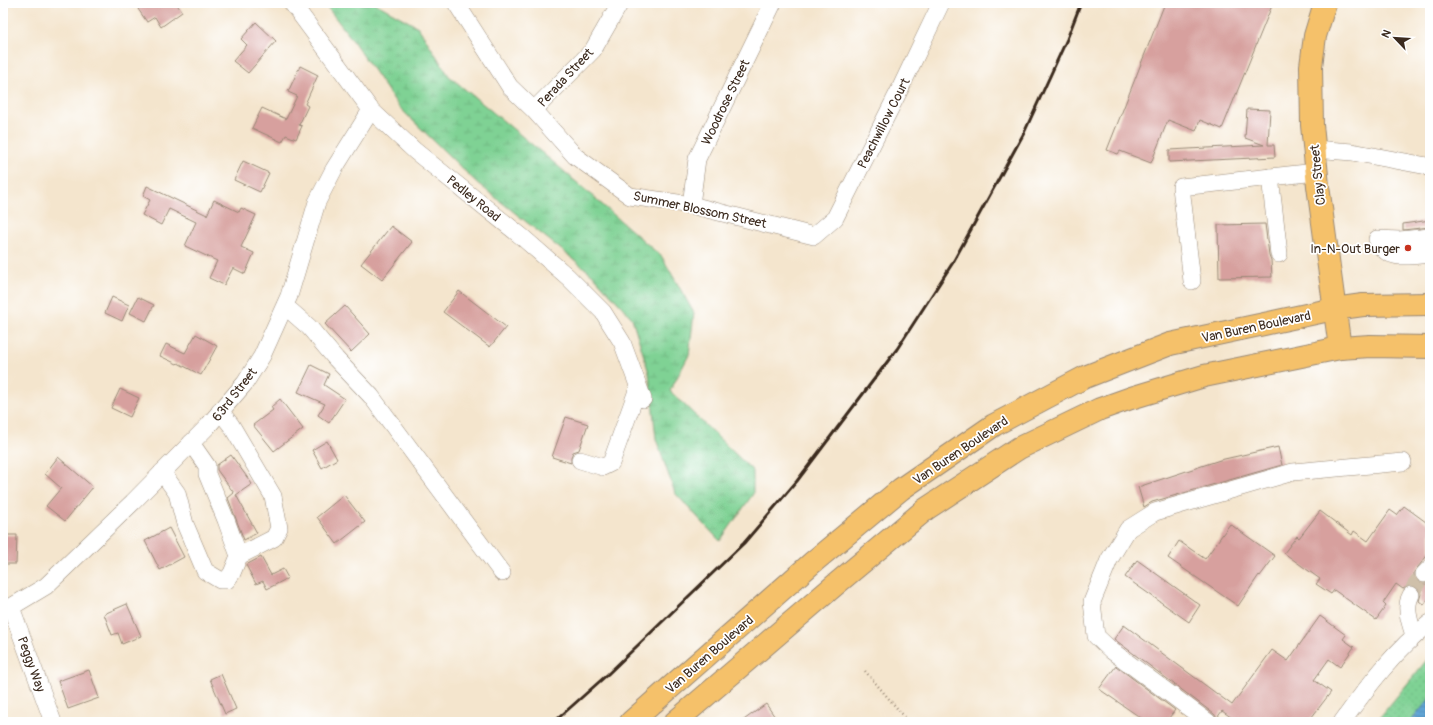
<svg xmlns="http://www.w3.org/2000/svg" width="1433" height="725" viewBox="0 0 1433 725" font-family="Pangolin,sans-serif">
	<defs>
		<pattern id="wetland-marsh" width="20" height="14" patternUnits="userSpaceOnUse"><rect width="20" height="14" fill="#7fd294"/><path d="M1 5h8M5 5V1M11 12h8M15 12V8" fill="none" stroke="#6fb47f"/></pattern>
		<pattern id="park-dots" width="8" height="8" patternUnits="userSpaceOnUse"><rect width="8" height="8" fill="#7fd294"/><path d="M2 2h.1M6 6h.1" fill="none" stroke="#6fb47f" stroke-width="1.8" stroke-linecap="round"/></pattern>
		<pattern id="water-rules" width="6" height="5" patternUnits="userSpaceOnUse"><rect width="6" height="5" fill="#61a5d6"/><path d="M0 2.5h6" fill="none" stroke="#5187ad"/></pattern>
	</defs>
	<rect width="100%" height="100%" fill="#fff"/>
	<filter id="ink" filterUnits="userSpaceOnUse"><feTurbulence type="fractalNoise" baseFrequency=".025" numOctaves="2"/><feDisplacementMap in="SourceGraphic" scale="8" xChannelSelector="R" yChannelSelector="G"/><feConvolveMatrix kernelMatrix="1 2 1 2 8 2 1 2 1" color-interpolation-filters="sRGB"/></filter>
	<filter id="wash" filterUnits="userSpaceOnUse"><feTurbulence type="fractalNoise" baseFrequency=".012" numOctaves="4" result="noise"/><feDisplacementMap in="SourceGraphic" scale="16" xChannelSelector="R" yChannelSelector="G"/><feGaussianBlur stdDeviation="0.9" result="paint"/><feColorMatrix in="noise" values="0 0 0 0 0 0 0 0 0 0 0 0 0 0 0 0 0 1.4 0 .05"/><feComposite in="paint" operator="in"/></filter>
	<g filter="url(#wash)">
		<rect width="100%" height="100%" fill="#f4e5cd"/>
		<path fill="url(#wetland-marsh)" stroke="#5d7e59" d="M324,3H375L418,27L449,76L558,166L662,257L694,313L689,355L670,391L753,471V494L720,541L675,493L656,439L649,373L632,318L592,274L476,182L399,107L351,38Z"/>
		<path fill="url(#park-dots)" stroke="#5d7e59" d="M1430,656V722H1376Z"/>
		<path fill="url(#water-rules)" stroke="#4e687a" d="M1430,698V722H1410Z"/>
		<g id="blocks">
			<g fill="#d7a09e">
				<path d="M146,3H176L182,12L161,27L155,17L147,22L138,9Z"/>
				<path d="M1165,3H1273L1222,129L1200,120L1196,131L1168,120L1151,163L1120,151L1118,154L1107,150Z"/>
				<path d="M256,22L276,41L248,73L233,61L247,45L241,39Z"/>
				<path d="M300,66L318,75L305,104L308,106L299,125L302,126L296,139L286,135L282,142L252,128L262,108L286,119L297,96L288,92Z"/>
				<path d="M1247,109L1270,110L1268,145H1274L1275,157L1169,162V150L1264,145L1245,138Z"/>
				<path d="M243,161L269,173L260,192L234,180Z"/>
				<path d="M147,186L207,215L214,200L239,212L241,208L256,215L241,247L254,253L245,274L233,268L224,285L209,278L217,261L185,246L196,222L169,209L161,225L142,215L150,200L143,196Z"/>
				<path d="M1430,220V227L1403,230V224Z"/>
				<path d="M1265,224L1269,255L1271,260L1272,277L1219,278L1218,225Z"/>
				<path d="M391,226L412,242L382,280L361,264Z"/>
				<path d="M459,291L506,327L490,347L443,312Z"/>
				<path d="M112,297L129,305L122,321L105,313Z"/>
				<path d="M138,297L154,305L146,321L130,313Z"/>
				<path d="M345,306L370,334L351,352L325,324Z"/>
				<path d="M196,334L217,346L201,375L178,363L177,364L160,356L166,344L185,353Z"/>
				<path d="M311,365L329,374L324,385L345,399L329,423L318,415L325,404L298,392Z"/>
				<path d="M120,389L139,398L130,417L111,408Z"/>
				<path d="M280,399L303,429L274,451L253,425L273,410L271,407Z"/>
				<path d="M566,417L588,424L579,450L573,452L571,457V463L552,457Z"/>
				<path d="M327,441L337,459L322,468L312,450Z"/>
				<path d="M1278,447L1282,465L1152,502L1144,507L1138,487L1220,460Z"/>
				<path d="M231,455L252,484L236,495L257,533L244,540L228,498L234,493L217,470V465Z"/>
				<path d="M58,457L93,487L65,521L46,506L61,488L45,474Z"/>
				<path d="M344,495L365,522L337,544L317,517Z"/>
				<path d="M1404,506L1430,525V552L1414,572V577L1417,581L1422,584H1426L1430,582V596L1424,605L1419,601L1421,594L1419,589L1415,586L1410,585L1403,589L1396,584L1383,603L1386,606L1376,620L1334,590L1331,594L1316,584L1320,579L1284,553L1297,536L1299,538L1320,511L1352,535L1354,531L1368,541L1390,510L1397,515Z"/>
				<path d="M1230,524L1275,556L1260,576L1259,575L1238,606L1168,558L1179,541L1205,559Z"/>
				<path d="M169,528L184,557L160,570L145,541Z"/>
				<path d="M3,535H17L16,564H3Z"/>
				<path d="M261,557L271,575L283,569L288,578L267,589L263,581L256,584L246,565Z"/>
				<path d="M1137,560L1200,605L1189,622L1125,577Z"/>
				<path d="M127,604L141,636L122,644L118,633L112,635L104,614Z"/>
				<path d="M1320,616L1346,635L1343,639L1354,647L1340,667L1329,659L1314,680L1331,692L1308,722H1238L1222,711L1217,718L1214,714L1114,639L1124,625L1232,705L1272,650L1288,661Z"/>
				<path d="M1116,666L1175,710L1166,722H1147L1099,689Z"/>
				<path d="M89,670L99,698L68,709L58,681Z"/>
				<path d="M221,674L236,709L225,714L210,679Z"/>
				<path d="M766,704L775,717L767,722H741Z"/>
			</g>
		</g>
	</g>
	<g filter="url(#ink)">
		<use href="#blocks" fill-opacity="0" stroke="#988876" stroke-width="1"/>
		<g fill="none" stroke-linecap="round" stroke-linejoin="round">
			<path stroke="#cfc0aa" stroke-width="17" stroke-dasharray="17 8" stroke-linecap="butt" d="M1411,595L1416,584L1424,574"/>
			<defs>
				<g id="minor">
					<path d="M292,3L371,110L415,151L521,236L568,277L603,312L622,342L643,399"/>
					<path d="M456,3L510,87L534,110L575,156L630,196L691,205L814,236L835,218L900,89L941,3"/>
					<path d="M534,110L593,50L620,3"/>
					<path d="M1314,149L1352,152L1427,166L1430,168"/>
					<path d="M1270,177L1279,254"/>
					<path d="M691,205L697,159L773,3"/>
					<path d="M1430,237L1400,240L1377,239C1385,262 1410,256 1430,254"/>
					<path d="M1192,281L1181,187L1316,172"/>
					<path d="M285,306L309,327L336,359L371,396L502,573"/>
					<path d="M191,443L207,466V474L226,520L239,556L274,538L279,528L273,496L231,425L220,411"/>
					<path d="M580,460L603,467L611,463L638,388"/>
					<path d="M162,472L177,493L185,524L205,571L220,580H227L232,573L239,556"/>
					<path d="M1424,574L1430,568"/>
					<path d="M1411,595C1404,607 1410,623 1414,635"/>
					<path d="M11,607L53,722"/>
					<path d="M3,609L11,607L46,586L133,502L207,427L245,383L262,356L289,296L317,202L334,169L371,110"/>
					<path d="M1208,722L1112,651L1096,636L1092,602L1109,560L1128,529L1155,512L1293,472L1403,462"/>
					<path d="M1342,722C1367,687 1396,649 1430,623"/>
				</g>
				<g id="major">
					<path d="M1325,3L1315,36L1311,66L1312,125L1318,186L1340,348"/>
					<path d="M631,722L812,563L901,489L994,425L1085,377L1170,344L1334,309L1363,305L1430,304"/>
					<path d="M675,722L835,585L926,509L1019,448L1100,409L1131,398L1204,376L1340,348L1370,346L1430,347"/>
				</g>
			</defs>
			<use href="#minor" stroke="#988876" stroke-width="18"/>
			<use href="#major" stroke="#988876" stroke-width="24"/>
			<path stroke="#988876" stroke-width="2.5" stroke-dasharray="1 3" stroke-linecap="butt" d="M865,671L909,722"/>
			<use href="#minor" stroke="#fff" stroke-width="17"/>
			<use href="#major" stroke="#f5c16b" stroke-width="22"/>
			<path stroke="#3b2a1e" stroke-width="3" d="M554,722L608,674L744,543L797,481L897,349L952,264L1024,133L1067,39L1081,3"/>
		</g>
	</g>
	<circle fill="#c8321e" stroke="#fff" stroke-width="1.5" cx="1408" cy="248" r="4"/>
	<g text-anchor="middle" stroke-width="3.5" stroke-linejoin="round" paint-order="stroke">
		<g font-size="13" fill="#3b2a1e" stroke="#fff">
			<text transform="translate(565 77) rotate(-47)" y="5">Perada Street</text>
			<text transform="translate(725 102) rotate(-64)" y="5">Woodrose Street</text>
			<text transform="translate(883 123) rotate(-63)" y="5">Peachwillow Court</text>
			<text transform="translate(1317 175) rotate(-96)" y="5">Clay Street</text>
			<text transform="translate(474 198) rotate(39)" y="5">Pedley Road</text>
			<text transform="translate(700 209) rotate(12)" y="5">Summer Blossom Street</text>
			<text transform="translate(1256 326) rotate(-12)" y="5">Van Buren Boulevard</text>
			<text transform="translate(234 394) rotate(-52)" y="5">63rd Street</text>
			<text transform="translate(960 450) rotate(-34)" y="5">Van Buren Boulevard</text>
			<text transform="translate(709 654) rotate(-41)" y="5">Van Buren Boulevard</text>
			<text transform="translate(32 664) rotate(70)" y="5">Peggy Way</text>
		</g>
		<g font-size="13" fill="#3b2a1e" stroke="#fff" text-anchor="end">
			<text x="1400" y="253">In-N-Out Burger</text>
		</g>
	</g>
	<rect width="1433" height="725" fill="none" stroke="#fff" stroke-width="16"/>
	<g transform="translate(1395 38) rotate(295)" stroke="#ffffff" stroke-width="3" paint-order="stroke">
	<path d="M0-3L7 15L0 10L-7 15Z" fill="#3b2a1e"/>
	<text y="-6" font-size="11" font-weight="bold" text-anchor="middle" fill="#3b2a1e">N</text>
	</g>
</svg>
